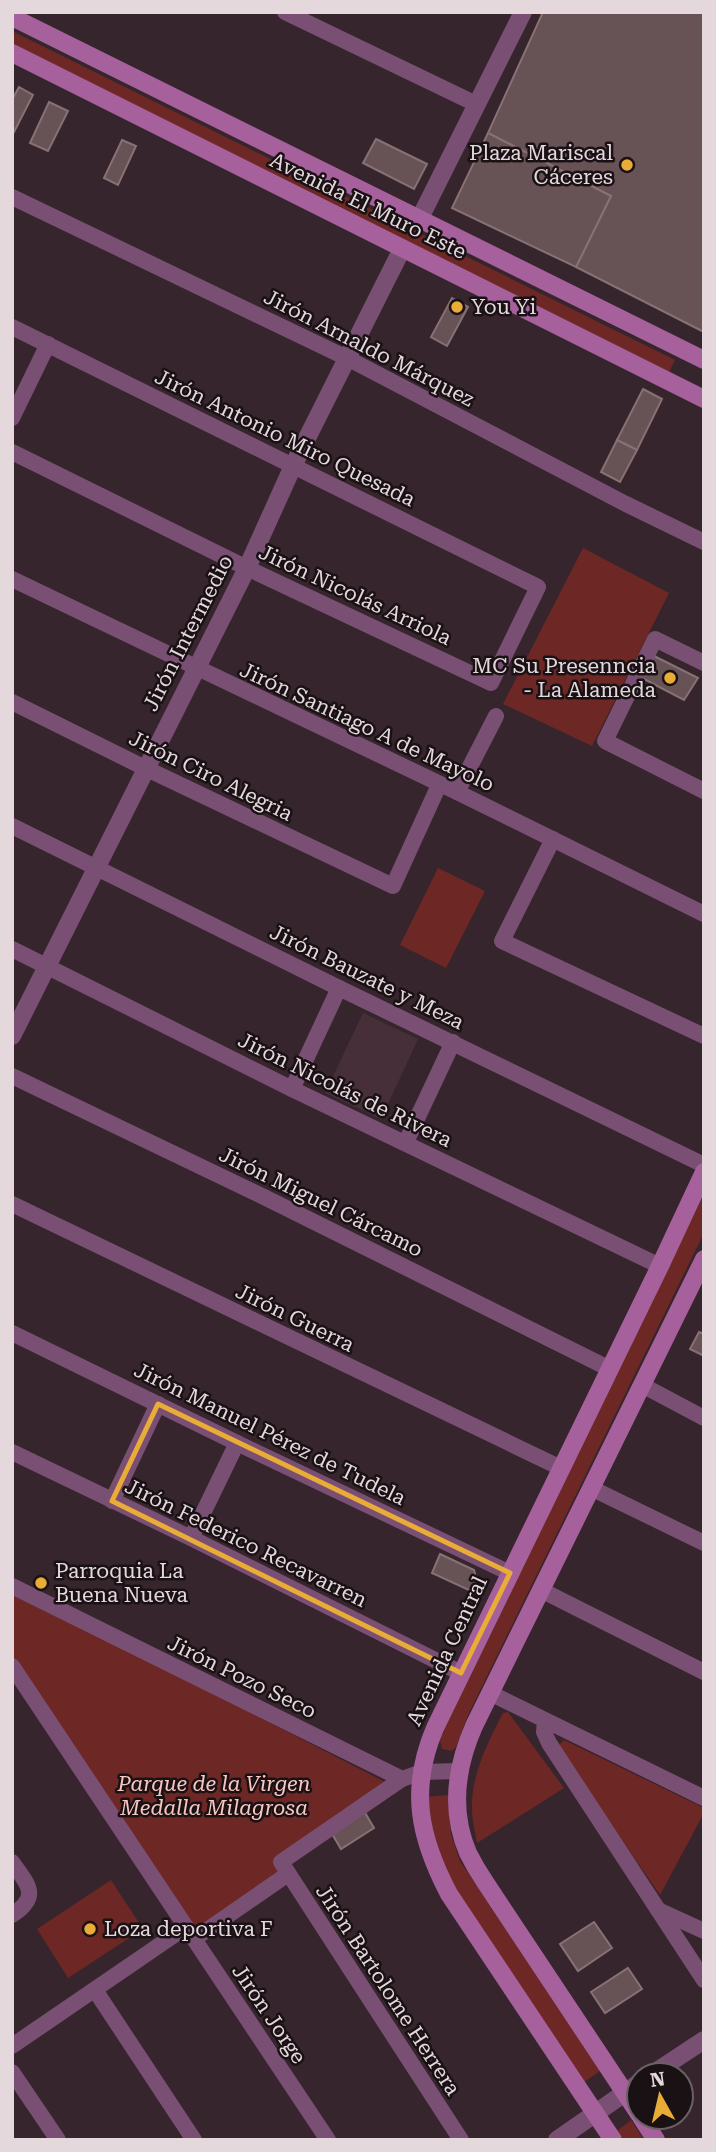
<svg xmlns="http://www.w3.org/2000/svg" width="716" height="2152" viewBox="0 0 716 2152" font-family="'Roboto Serif',serif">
	<rect width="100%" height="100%" fill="#36252d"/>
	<path fill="#472f3a" d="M363,1013L418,1039L381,1119L325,1093Z"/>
	<g fill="#6d2724">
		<path d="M12,31L675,360L669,372L12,45Z"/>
		<path d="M583,548L669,593L592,746L503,704Z"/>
		<path d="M438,868L485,891L446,968L400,945Z"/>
		<path d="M704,1194V1233L469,1713L456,1747L452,1751L442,1749L440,1740L450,1716Z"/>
		<path d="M12,1590L387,1783L282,1871L194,1930L12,1657Z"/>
		<path d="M508,1712L564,1788L477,1843C475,1832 472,1820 472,1809C471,1775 488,1742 503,1713Z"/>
		<path d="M564,1740L704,1808V1813L660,1895L560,1751V1744Z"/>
		<path d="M448,1795L451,1834L460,1861L600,2071L583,2083L440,1865L426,1797Z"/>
		<path d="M111,1880L143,1929L68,1978L37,1929Z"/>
		<path d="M631,2120L644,2140H623L617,2131Z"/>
	</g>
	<g fill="#675255" stroke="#887175" stroke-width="2">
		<path d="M543,12H704V332L576,267L611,196L488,133Z"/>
		<path d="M19,87L33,95L14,132L12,130V100Z"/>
		<path d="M49,102L68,111L48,151L30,143Z"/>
		<path d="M488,133L611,196L576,267L452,208Z"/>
		<path d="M376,139L427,164L414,189L363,163Z"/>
		<path d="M122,140L136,146L118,185L104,178Z"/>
		<path d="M452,298L468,307L447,346L431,337Z"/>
		<path d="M643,389L662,399L637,450L617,440Z"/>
		<path d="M617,440L637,450L620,482L601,472Z"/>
		<path d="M654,656L698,678L684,700L642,678Z"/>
		<path d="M699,1332L704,1334V1356L690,1349Z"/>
		<path d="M440,1554L474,1570L477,1582L473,1592L432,1573Z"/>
		<path d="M364,1811L374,1828L341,1849L331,1832Z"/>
		<path d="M594,1922L612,1948L578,1971L560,1944Z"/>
		<path d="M628,1968L642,1989L605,2013L591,1992Z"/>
	</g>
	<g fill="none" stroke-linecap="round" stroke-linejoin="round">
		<g stroke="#7a4f74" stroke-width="16">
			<path d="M285,12L476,104"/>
			<path d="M12,197L347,358L626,504L704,542"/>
			<path d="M12,327L538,587L491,683L247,568L12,452"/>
			<path d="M12,418L48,344"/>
			<path d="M12,579L457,792L704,914"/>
			<path d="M704,663L655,639L605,741L704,791"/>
			<path d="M12,702L145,768L393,886L439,785"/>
			<path d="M457,792L496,716"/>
			<path d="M12,826L339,988L704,1165"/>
			<path d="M553,839L502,941L704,1036"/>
			<path d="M12,949L292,1089L660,1266"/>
			<path d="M12,1076L264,1197L610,1369"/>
			<path d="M292,1089L339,988"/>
			<path d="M406,1142L453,1042"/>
			<path d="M12,1204L561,1468"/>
			<path d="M12,1333L237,1443L510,1573"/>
			<path d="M642,1385L704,1418"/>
			<path d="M12,1452L191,1538L461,1673"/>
			<path d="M591,1488L704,1543"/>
			<path d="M112,1501L158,1404"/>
			<path d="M191,1538L237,1443"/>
			<path d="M12,1586L402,1779L422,1772L459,1771"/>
			<path d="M541,1590L704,1672"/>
			<path d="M12,1666L328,2140"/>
			<path d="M490,1693L704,1798"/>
			<path d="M545,1721L544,1732L549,1743L704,1980"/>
			<path d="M402,1779L281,1862L461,2140"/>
			<path d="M12,1862C28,1885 41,1896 12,1915"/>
			<path d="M658,1910L704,1931"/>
			<path d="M194,1939L288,1874"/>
			<path d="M95,1990L194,2140"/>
			<path d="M12,2046L186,1927"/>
			<path d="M12,2072L58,2140"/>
		</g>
		<g stroke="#7a4f74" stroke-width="18">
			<path d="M420,218L523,12"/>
			<path d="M12,1036L247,568L293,466L402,249"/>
			<path d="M651,2075L704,2040"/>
			<path d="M557,2140L639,2083"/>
		</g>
		<g stroke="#a6619d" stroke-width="18">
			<path d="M12,17L704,360"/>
			<path d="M12,53L704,399"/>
			<path d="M639,2114L485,1882C479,1873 473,1863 468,1853C450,1811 456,1767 474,1726L704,1259"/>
			<path d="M641,2117L656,2140"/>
			<path d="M613,2140L449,1894C419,1837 409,1789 435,1728L660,1266L704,1172"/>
		</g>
	</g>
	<path fill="none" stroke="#e8ac37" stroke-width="5" stroke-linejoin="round" d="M158,1404L510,1573L461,1673L112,1501Z"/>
	<g fill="#e8ac37" stroke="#191114" stroke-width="2.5">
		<circle cx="627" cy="165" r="7"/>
		<circle cx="457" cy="307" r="7"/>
		<circle cx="670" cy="678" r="7"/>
		<circle cx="41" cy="1583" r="7"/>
		<circle cx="90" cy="1929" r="7"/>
	</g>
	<g text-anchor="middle" stroke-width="5" stroke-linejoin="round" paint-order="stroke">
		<g font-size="21" fill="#e4d8dd" stroke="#191114" text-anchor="start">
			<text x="613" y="160" text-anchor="end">Plaza Mariscal<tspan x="613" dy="24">Cáceres</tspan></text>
			<text x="471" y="314">You Yi</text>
			<text x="656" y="673" text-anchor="end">MC Su Presenncia<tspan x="656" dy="24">- La Alameda</tspan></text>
			<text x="55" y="1578">Parroquia La<tspan x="55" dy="24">Buena Nueva</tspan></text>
			<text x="104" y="1936">Loza deportiva F</text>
		</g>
		<g font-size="21" fill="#e4d8dd" stroke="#191114">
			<text transform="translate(368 206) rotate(26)" y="7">Avenida El Muro Este</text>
			<text transform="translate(369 348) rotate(27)" y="7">Jirón Arnaldo Márquez</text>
			<text transform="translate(285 438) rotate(26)" y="7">Jirón Antonio Miro Quesada</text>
			<text transform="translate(355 595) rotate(25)" y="7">Jirón Nicolás Arriola</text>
			<text transform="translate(188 633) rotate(-63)" y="7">Jirón Intermedio</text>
			<text transform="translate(367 727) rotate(25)" y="7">Jirón Santiago A de Mayolo</text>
			<text transform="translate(211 776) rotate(26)" y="7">Jirón Ciro Alegria</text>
			<text transform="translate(367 977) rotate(26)" y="7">Jirón Bauzate y Meza</text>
			<text transform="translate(345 1090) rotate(26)" y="7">Jirón Nicolás de Rivera</text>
			<text transform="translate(321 1202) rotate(26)" y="7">Jirón Miguel Cárcamo</text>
			<text transform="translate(295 1318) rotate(26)" y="7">Jirón Guerra</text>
			<text transform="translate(270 1434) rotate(26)" y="7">Jirón Manuel Pérez de Tudela</text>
			<text transform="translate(246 1543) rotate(26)" y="7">Jirón Federico Recavarren</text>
			<text transform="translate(447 1651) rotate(-65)" y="7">Avenida Central</text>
			<text transform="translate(242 1677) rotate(26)" y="7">Jirón Pozo Seco</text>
			<text transform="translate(388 1990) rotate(57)" y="7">Jirón Bartolome Herrera</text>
			<text transform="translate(269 2014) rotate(56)" y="7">Jirón Jorge</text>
		</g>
		<g font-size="21" font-style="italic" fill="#f9c7c1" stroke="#191114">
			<text x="214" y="1791">Parque de la Virgen<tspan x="214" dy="24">Medalla Milagrosa</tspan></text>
		</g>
	</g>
	<rect width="716" height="2152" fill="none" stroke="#e4d8dd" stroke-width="28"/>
	<g transform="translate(660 2096) rotate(352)"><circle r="33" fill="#191114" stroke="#6a6164" stroke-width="2"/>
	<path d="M0-5L12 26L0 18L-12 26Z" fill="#e8ac37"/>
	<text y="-10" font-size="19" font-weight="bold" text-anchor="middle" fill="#e4d8dd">N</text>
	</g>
</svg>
